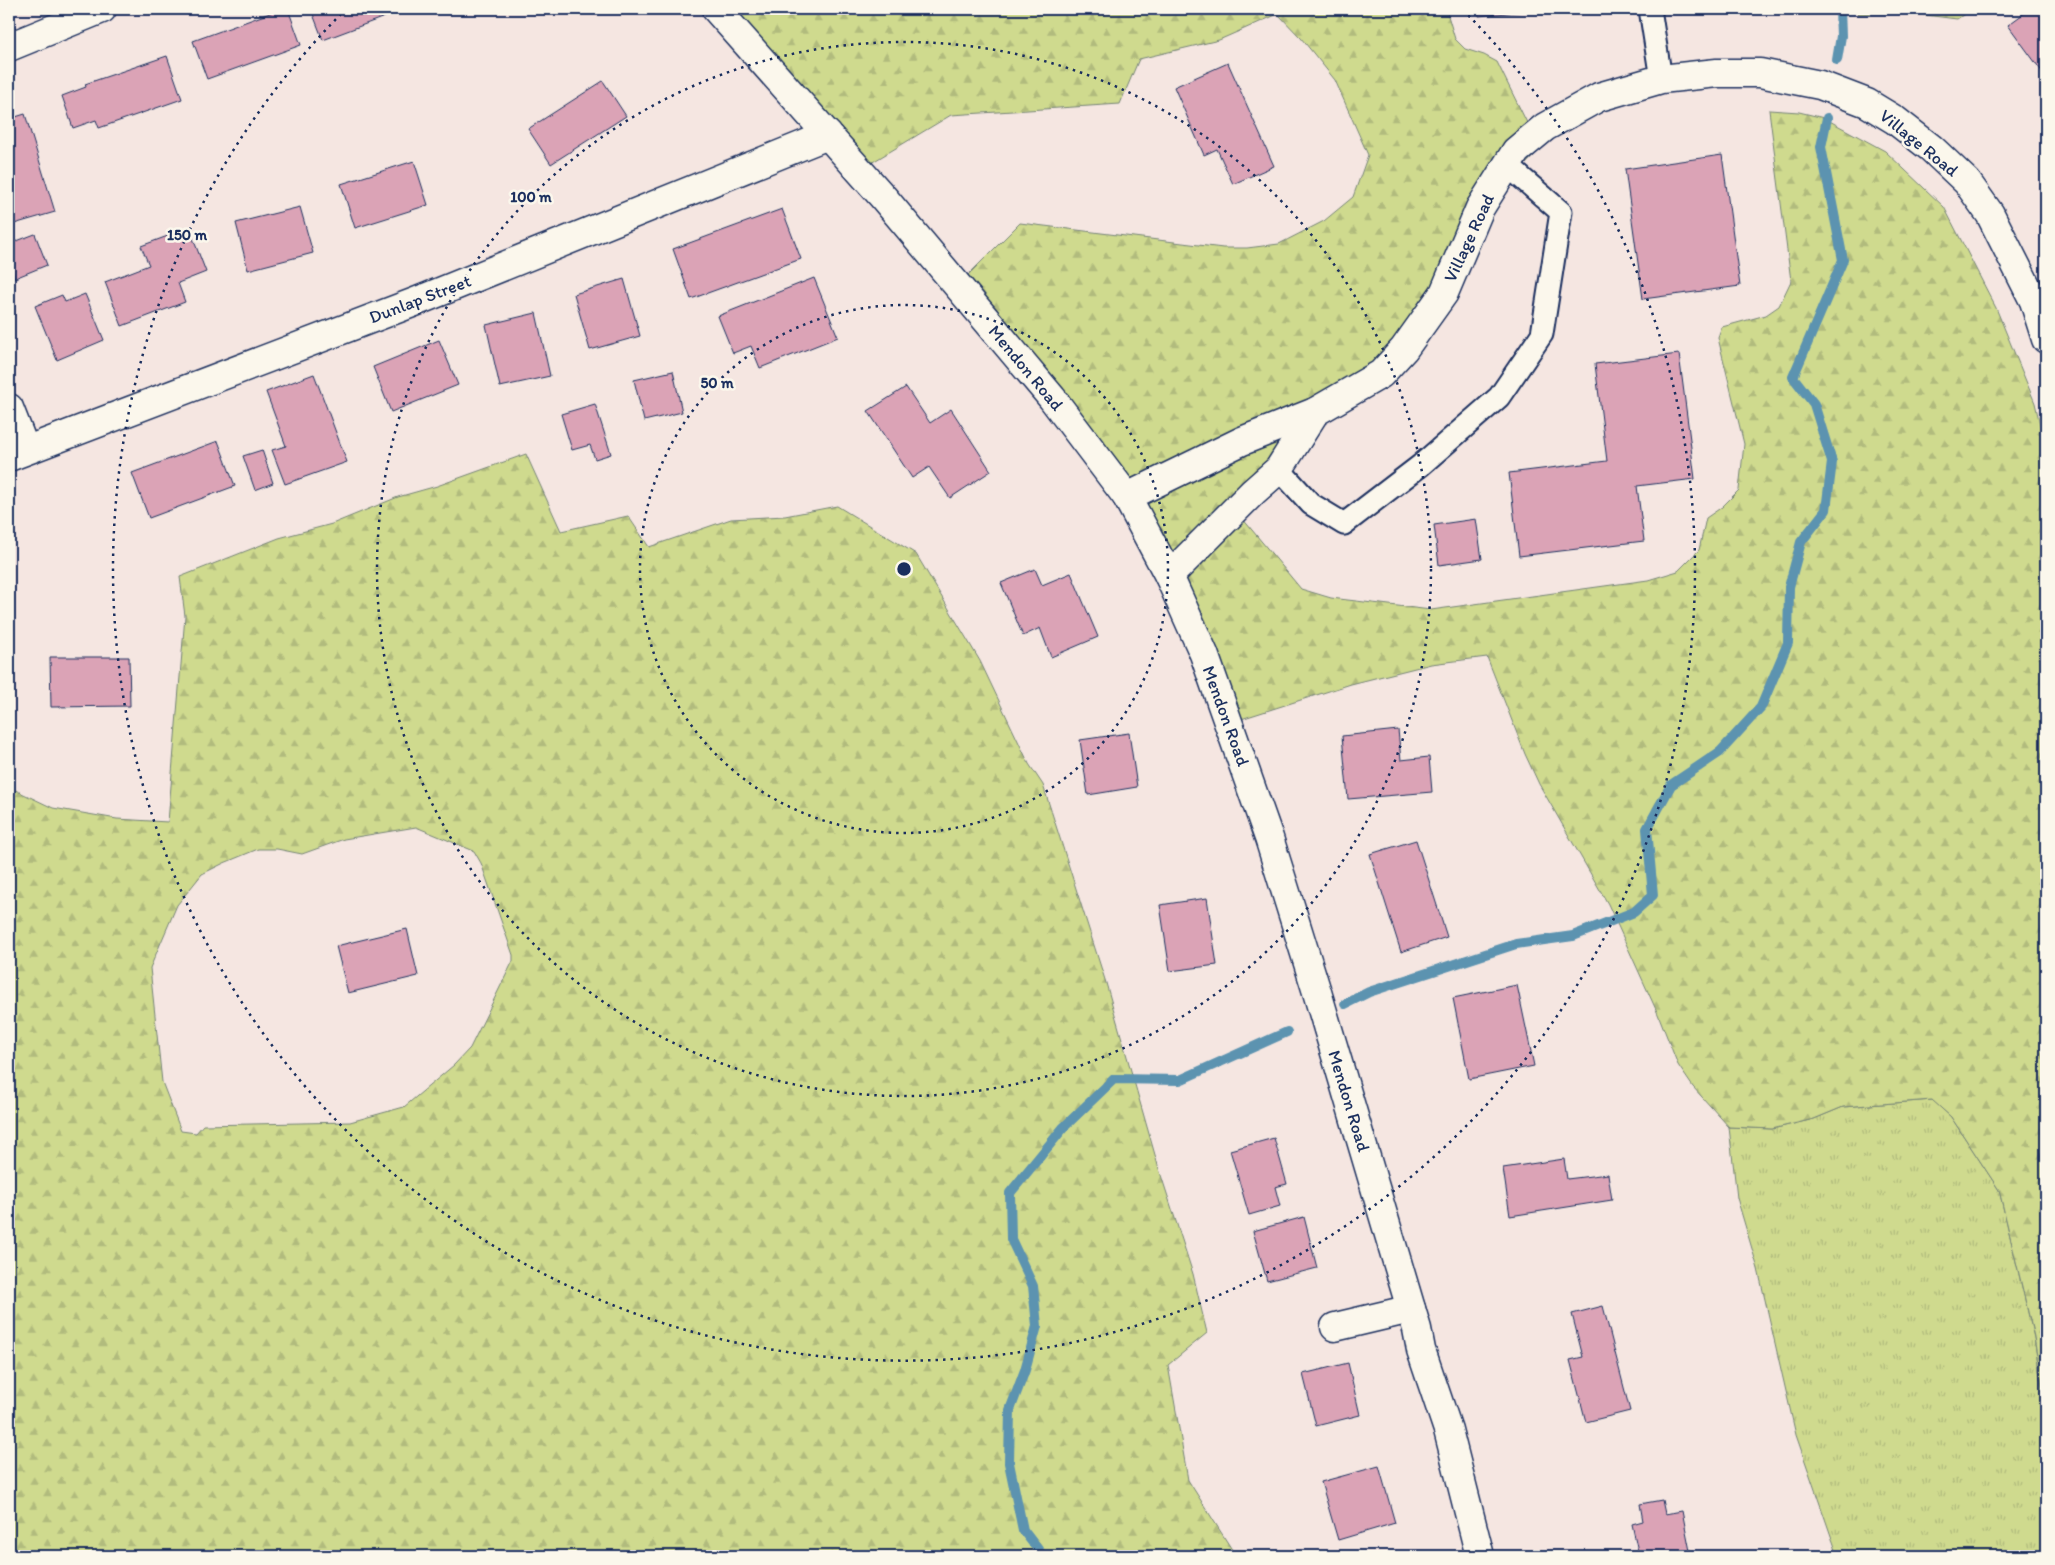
<svg xmlns="http://www.w3.org/2000/svg" width="2055" height="1565" viewBox="0 0 2055 1565" font-family="Itim,sans-serif">
	<defs>
		<pattern id="grass-tufts" width="24" height="20" patternUnits="userSpaceOnUse" patternTransform="scale(1.25)"><rect width="24" height="20" fill="#cfda8e"/><path d="M3 7l-1-3M5 7V3M7 7l1-3M15 17l-1-3M17 17v-4M19 17l1-3" fill="none" stroke="#b1bb7d"/></pattern>
		<pattern id="forest-firs" width="22" height="20" patternUnits="userSpaceOnUse" patternTransform="scale(1.25)"><rect width="22" height="20" fill="#cfda8e"/><path d="M5 1l3.5 6h-7zM16 11l3.5 6h-7z" fill="#b1bb7d"/></pattern>
	</defs>
	<rect width="100%" height="100%" fill="#f5e6e1"/>
	<filter id="ink" filterUnits="userSpaceOnUse"><feTurbulence type="fractalNoise" baseFrequency=".02" numOctaves="2"/><feDisplacementMap in="SourceGraphic" scale="10" xChannelSelector="R" yChannelSelector="G"/><feConvolveMatrix kernelMatrix="1 2 1 2 8 2 1 2 1" color-interpolation-filters="sRGB"/></filter>
	<g filter="url(#ink)">
		<path fill="url(#grass-tufts)" stroke="#758476" d="M1933,1100L1951,1117L1999,1190L2034,1338L2046,1414V1556H1838L1796,1435L1758,1269L1737,1198L1729,1127L1772,1129L1814,1119L1843,1107Z"/>
		<g fill="url(#forest-firs)" stroke="#758476" fill-rule="evenodd">
			<path d="M718,9H1446L1455,39L1465,49L1484,55L1497,62L1535,139L1538,151L1499,193L1431,305L1343,397L1242,518L1301,589L1331,598L1431,610L1648,580L1678,571L1699,550L1706,518L1722,507L1739,490L1744,444L1718,338L1722,327L1766,315L1779,306L1791,281L1769,110L1799,112L1824,118L1885,151L1944,207L1996,308L2035,403L2046,450V1414L2034,1337L1999,1190L1951,1117L1932,1100L1843,1107L1814,1119L1772,1129L1729,1127L1693,1087L1678,1065L1658,1014L1608,904L1539,784L1525,754L1487,657L1431,664L1351,684L1238,720L1137,530L958,285L1020,223L1223,248H1247L1279,244L1324,221L1353,197L1368,155L1335,80L1301,38L1278,14L1219,40L1139,59L1120,104L951,115L861,169Z"/>
			<path d="M1859,9H1972L1957,19L1909,13L1858,14Z"/>
			<path d="M526,454L561,531L628,516L649,547L731,519L785,516L837,506L916,554L980,661L1029,764L1043,785L1106,983L1159,1169L1193,1274L1207,1333L1168,1365L1188,1480L1236,1556H9V787L53,808L117,819L168,822L185,616L180,577L279,538L332,524L398,497L437,486ZM416,827L474,851L481,863L513,955V961L470,1048L454,1065L404,1107L350,1122L203,1125L196,1133L181,1131L162,1082L150,968L177,905L202,874L224,863L258,849H277L302,854L344,839Z"/>
		</g>
		<g fill="none" stroke-linecap="round" stroke-linejoin="round">
			<g stroke="#5c93b0" stroke-width="10">
				<path d="M1837,60L1841,36L1840,9"/>
				<path d="M1345,1004L1369,992L1516,944L1573,936L1634,912L1653,895L1647,829L1671,785L1720,752L1761,707L1788,643L1789,587L1801,542L1826,510L1832,462L1814,404L1793,377L1843,260L1821,147L1827,118"/>
				<path d="M1043,1556L1023,1530L1009,1463L1010,1410L1025,1370L1037,1326L1033,1286L1011,1239L1010,1193L1064,1127L1114,1079L1180,1080L1287,1032"/>
			</g>
		</g>
		<g fill="#dba3b6" stroke="#1b2f5e">
			<path d="M281,9H288L301,45L207,79L193,41Z"/>
			<path d="M311,9H385L387,16L323,40Z"/>
			<path d="M1478,9H1544L1479,16Z"/>
			<path d="M2030,9H2046V77L2008,25Z"/>
			<path d="M167,56L182,99L99,128L96,120L73,128L62,96L86,87L85,84Z"/>
			<path d="M1228,63L1274,166L1233,184L1217,149L1204,155L1174,87Z"/>
			<path d="M603,81L626,116L551,164L528,129Z"/>
			<path d="M25,114L55,212L14,224L9,208V119Z"/>
			<path d="M1722,155L1740,286L1643,299L1625,169Z"/>
			<path d="M414,161L428,205L355,228L341,184Z"/>
			<path d="M300,207L313,253L248,270L236,223Z"/>
			<path d="M782,209L801,259L691,299L673,249Z"/>
			<path d="M189,228L206,272L178,283L185,302L122,326L105,282L149,265L141,246Z"/>
			<path d="M35,234L47,265L15,278L9,262V244Z"/>
			<path d="M814,278L838,337L760,368L751,346L733,353L718,316Z"/>
			<path d="M624,279L640,336L590,350L574,294Z"/>
			<path d="M85,294L104,340L57,360L35,306L62,295L65,302Z"/>
			<path d="M536,313L550,376L500,387L486,325Z"/>
			<path d="M439,340L458,385L391,412L373,367Z"/>
			<path d="M1679,354L1695,479L1637,486L1644,541L1519,556L1509,473L1607,461L1595,364Z"/>
			<path d="M673,371L682,412L644,421L634,380Z"/>
			<path d="M314,374L347,462L285,484L272,450L286,446L266,392Z"/>
			<path d="M906,387L930,423L951,409L991,471L950,498L929,467L912,478L868,411Z"/>
			<path d="M595,404L611,454L595,459L590,445L572,450L561,414Z"/>
			<path d="M218,441L235,486L149,518L132,473Z"/>
			<path d="M262,450L273,483L255,490L243,456Z"/>
			<path d="M1476,519L1482,559L1439,565L1434,525Z"/>
			<path d="M1035,569L1042,585L1071,573L1098,637L1051,657L1040,628L1023,636L1001,583Z"/>
			<path d="M50,657H129L130,706L51,707Z"/>
			<path d="M1398,730L1401,760L1429,757L1432,792L1348,799L1342,736Z"/>
			<path d="M1129,733L1137,787L1088,795L1080,740Z"/>
			<path d="M1416,840L1447,937L1401,952L1370,854Z"/>
			<path d="M1207,898L1217,965L1170,971L1160,905Z"/>
			<path d="M407,929L418,976L348,993L336,946Z"/>
			<path d="M1517,985L1534,1066L1469,1079L1453,998Z"/>
			<path d="M1274,1138L1287,1184L1275,1187L1280,1206L1249,1215L1230,1150Z"/>
			<path d="M1564,1159L1567,1179L1608,1174L1612,1200L1510,1216L1503,1168Z"/>
			<path d="M1304,1217L1317,1268L1267,1281L1253,1231Z"/>
			<path d="M1603,1306L1630,1411L1586,1422L1570,1360L1583,1357L1572,1314Z"/>
			<path d="M1348,1363L1360,1415L1316,1426L1303,1374Z"/>
			<path d="M1379,1466L1395,1523L1338,1540L1321,1482Z"/>
			<path d="M1662,1500L1665,1514L1682,1511L1691,1556H1639L1632,1524L1643,1521L1640,1504Z"/>
		</g>
		<g fill="none" stroke-linecap="round" stroke-linejoin="round">
			<defs>
				<g id="service">
					<path d="M1650,9L1661,79"/>
					<path d="M1279,469L1311,504L1344,524L1421,465L1499,397L1542,334L1561,212L1507,165"/>
				</g>
				<g id="minor">
					<path d="M9,408L25,449"/>
					<path d="M9,457L415,302L828,135"/>
					<path d="M1127,497L1242,441L1315,412L1381,374L1404,349L1444,293L1480,208L1516,151L1545,127L1599,97L1661,79L1717,73H1760L1820,85L1867,103L1895,120L1931,148L1967,182L1990,214L2034,301L2046,339"/>
					<path d="M1169,576L1253,492L1279,469L1315,412"/>
					<path d="M1335,1327L1411,1309"/>
				</g>
				<path id="tertiary" d="M9,47L102,9"/>
				<path id="primary" d="M716,9L883,197L1052,398L1127,497L1169,576L1204,654L1269,838L1317,992L1417,1329L1421,1350L1448,1430L1480,1556"/>
			</defs>
			<use href="#service" stroke="#1b2f5e" stroke-width="25"/>
			<use href="#minor" stroke="#1b2f5e" stroke-width="31"/>
			<use href="#tertiary" stroke="#1b2f5e" stroke-width="31"/>
			<use href="#primary" stroke="#1b2f5e" stroke-width="31"/>
			<use href="#service" stroke="#fbf7ec" stroke-width="21"/>
			<use href="#minor" stroke="#fbf7ec" stroke-width="28"/>
			<use href="#tertiary" stroke="#fbf7ec" stroke-width="28"/>
			<use href="#primary" stroke="#fbf7ec" stroke-width="28"/>
		</g>
	</g>
	<g fill="none" stroke="#1b2f5e" stroke-width="2.5" stroke-dasharray="2.5 5">
		<circle cx="904" cy="569" r="264"/>
		<circle cx="904" cy="569" r="527"/>
		<path d="M1463 10A791 791 0 1 1 345 10"/>
	</g>
	<g text-anchor="middle" stroke-width="5" stroke-linejoin="round" paint-order="stroke">
		<g font-size="18" fill="#1b2f5e" stroke="#fbf7ec">
			<text transform="translate(1919 143) rotate(39)" y="6">Village Road</text>
			<text transform="translate(1469 238) rotate(-65)" y="6">Village Road</text>
			<text transform="translate(420 299) rotate(-21)" y="6">Dunlap Street</text>
			<text transform="translate(1026 368) rotate(50)" y="6">Mendon Road</text>
			<text transform="translate(1226 716) rotate(70)" y="6">Mendon Road</text>
			<text transform="translate(1349 1101) rotate(73)" y="6">Mendon Road</text>
		</g>
	</g>
	<circle cx="904" cy="569" r="8" fill="#1b2f5e" stroke="#fbf7ec" stroke-width="2.5"/>
	<g font-size="15" text-anchor="middle" font-weight="bold" fill="#1b2f5e" stroke="#fbf7ec" stroke-width="5" stroke-linejoin="round" paint-order="stroke">
		<text x="531" y="202">100 m</text>
		<text x="187" y="240">150 m</text>
		<text x="717" y="388">50 m</text>
	</g>
	<rect width="2055" height="1565" fill="none" stroke="#fbf7ec" stroke-width="30"/>
	<rect x="15" y="15" width="2025" height="1535" fill="none" stroke="#1b2f5e" stroke-width="2" filter="url(#ink)"/>
</svg>
